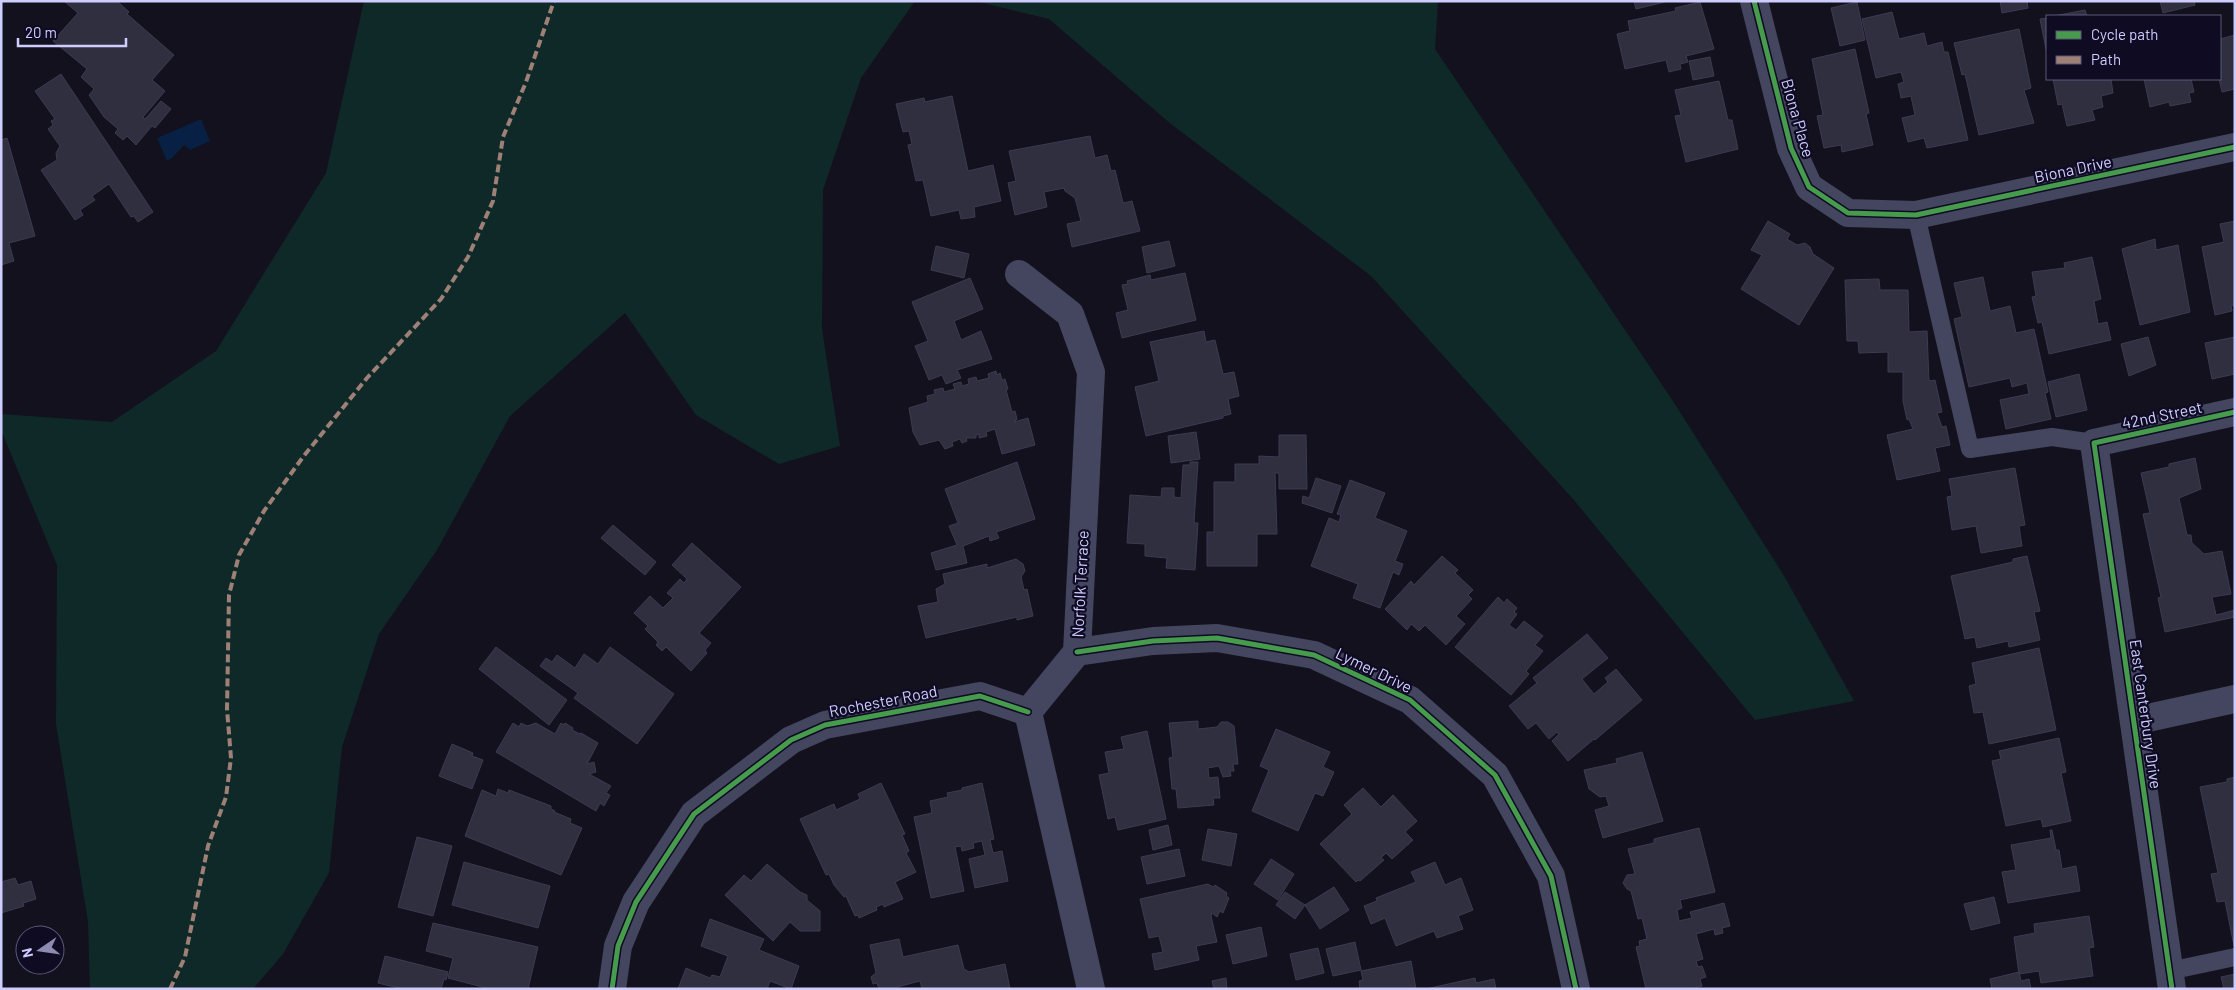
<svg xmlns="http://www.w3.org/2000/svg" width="2236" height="990" viewBox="0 0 2236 990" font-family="Barlow,sans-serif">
	<rect width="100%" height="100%" fill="#12111d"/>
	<g fill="#0f2928">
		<path d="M364,1H915L861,78L823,190L822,329L840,446L779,464L696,415L625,313L510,416L437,550L379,634L342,747L329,873L283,954L253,989H90L88,922L56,724L57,565L1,430V414L112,422L216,351L326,173Z"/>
		<path d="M975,1H1438L1435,49L1671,398L1783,574L1854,701L1755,720L1573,499L1371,276L1171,124L1049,19Z"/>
	</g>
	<path fill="#082043" d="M201,119L210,141L190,150L184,145L172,158L167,161L157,138Z"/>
	<g fill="#302f40" stroke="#3d3a52">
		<path d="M64,1H117L129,12L127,14L174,55L152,80L165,91L143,117L145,119L161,101L171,109L155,128L152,126L136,145L127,136L123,140L115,133L118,129L104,117L89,95L94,89L81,77L87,69L53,41L78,13Z"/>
		<path d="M1634,1H1665V2L1636,9Z"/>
		<path d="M2000,1H2027L2028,8L2002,13Z"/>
		<path d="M2160,1H2194L2195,5L2163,13Z"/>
		<path d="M1700,2L1714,49L1686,56L1688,62L1680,64L1681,69L1669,72L1666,60L1625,69L1617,34L1630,31L1628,21L1676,11L1675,8Z"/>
		<path d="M1857,2L1865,40L1840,46L1831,8Z"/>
		<path d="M2085,10L2087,16H2054Z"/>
		<path d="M1892,12L1899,39L1924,33L1927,46L1942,42L1944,52H1948L1968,140L1927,148L1924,138L1908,142L1902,118L1915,115L1911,96L1901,98L1898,84L1904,82L1901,72L1876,78L1862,19Z"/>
		<path d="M2047,18V54L2040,19Z"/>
		<path d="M2019,29L2031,88L2024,90L2034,123L1979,135L1965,74L1962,75L1954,43Z"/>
		<path d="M2235,35V89L2222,92L2219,79L2220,39Z"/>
		<path d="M1855,49L1869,113L1866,114L1873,145L1842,152L1841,145L1824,148L1817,116L1823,115L1812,59Z"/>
		<path d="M1710,57L1714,76L1693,80L1689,61Z"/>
		<path d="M61,74L153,212L138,222L134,216L131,217L109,184L92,196L95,200L80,210L83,215L75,220L41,170L57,160L56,153L60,146L48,129L53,125L51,121L55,119L35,91Z"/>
		<path d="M2053,79H2111L2113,93L2101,96L2103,107L2092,110L2095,120L2067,126L2062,104L2058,105Z"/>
		<path d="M2144,79H2191L2194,92L2189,93L2191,102L2170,106L2169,102L2150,107Z"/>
		<path d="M1719,81L1728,120H1732L1738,149L1686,162L1675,116L1681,115L1675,90Z"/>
		<path d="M952,96L968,171L993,165L1001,201L974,207L975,217L961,219L959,210L931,216L923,180L916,181L908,145L912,144L909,131L903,132L896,104L924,98L925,102Z"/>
		<path d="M1090,136L1095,158L1107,155L1111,171L1115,170L1123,203L1132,201L1140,231L1072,247L1067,224L1081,221L1075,198L1065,191L1064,188L1044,192L1047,207L1015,215L1008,183L1016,181L1009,151Z"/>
		<path d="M7,138L35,236L9,243L14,261L1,265V140Z"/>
		<path d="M1768,221L1790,234L1787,239L1797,245L1805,243L1810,247L1813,254L1834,268L1799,325L1741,289L1762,255L1751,250Z"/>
		<path d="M2235,221V305L2231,306L2232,311L2215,315L2202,247L2224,242L2220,224Z"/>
		<path d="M2155,239L2156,250L2178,245L2190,312L2140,325L2122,249Z"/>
		<path d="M1169,241L1175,266L1147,273L1142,247Z"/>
		<path d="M936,246L969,254L964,278L931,270Z"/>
		<path d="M2092,257L2101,299L2094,301L2098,324L2107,322L2111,340L2049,354L2042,322L2038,323L2032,297L2036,296L2032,272L2065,268L2064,263Z"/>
		<path d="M1185,273L1196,320L1122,338L1116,313L1128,310L1122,285L1128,284L1127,281L1150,275L1151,280Z"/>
		<path d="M1983,277L1990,311L2010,306L2016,333L2034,329L2048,392L2045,393L2051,419L2006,429L2000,400L2029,394L2027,383L2012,387L2010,378L1969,387L1954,319L1962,317L1954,283Z"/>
		<path d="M970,278L983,309L954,321L961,340L981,331L992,359L957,370L961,378L946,384L942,375L929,380L915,346L928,341L912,302Z"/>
		<path d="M1879,279L1880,290H1908L1909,332L1927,331L1929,381L1935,380L1942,412L1937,413L1942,427L1946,426L1950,445L1935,448L1940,471L1897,480L1887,435L1913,429L1909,419L1907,420L1903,401V372H1888V352L1859,353L1858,341H1847L1845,280Z"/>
		<path d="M1204,331L1206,342L1215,340L1223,374L1234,372L1239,396L1228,399L1231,414L1223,416V418L1146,436L1135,387L1159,381L1150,342Z"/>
		<path d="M2148,337L2156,365L2129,376L2121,344Z"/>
		<path d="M2235,337V374L2212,379L2205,343Z"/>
		<path d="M996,371L997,375L1000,373L1002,380L1005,379L1008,389L1006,390L1012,412L1015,411L1017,419L1014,422L1028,418L1035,445L1002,454L995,429L986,432L987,436L979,438V434L976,435V438H966L967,441L962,443L960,439L952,442L953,446L945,449L939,440L920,445L913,432L909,408L928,402L927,396L935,394L934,390L943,388L944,392L955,389L953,384L961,382L962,386L969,384L968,379L976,377L977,381L989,378L988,374Z"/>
		<path d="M2079,374L2087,410L2056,417L2048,382Z"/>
		<path d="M1196,432L1200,459L1171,463L1168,436Z"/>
		<path d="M1279,435H1306L1307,489H1279V473H1275L1277,534H1257V566H1207V532H1214V482H1235V464H1259V456L1279,457Z"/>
		<path d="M2195,458L2201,489L2179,498L2187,535H2191L2192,543L2204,554L2222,551L2231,594L2212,597L2216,615L2235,610V617L2165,632L2158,598L2161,597L2143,514L2150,513L2141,473L2169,467V464Z"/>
		<path d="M1017,462L1035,519L996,532L999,538L990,541L989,536L963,546L967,563L936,570L931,553L957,545L949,526L958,523L945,489Z"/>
		<path d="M1190,462H1198L1194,523H1198L1195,570L1166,568L1167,558L1145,556V544L1127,543L1130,495L1161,497L1162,488H1174V497L1181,498L1183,465H1190Z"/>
		<path d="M2015,468L2025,525L2019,526L2022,546L1981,553L1976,526L1952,530L1947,497L1952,496L1949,479Z"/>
		<path d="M1316,478L1341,486L1332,513L1302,503L1303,496L1309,498Z"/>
		<path d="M1350,480L1385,493L1375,518L1407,531L1395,561L1403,564L1399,575L1393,572L1380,608L1353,598L1358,584L1311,566L1329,518L1339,522L1341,515L1337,514Z"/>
		<path d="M613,525L656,562L645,575L601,538Z"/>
		<path d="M692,543L741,587L699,633L711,643L705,650L707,653L691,671L666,647L662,651L656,645L658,642L645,629L648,626L634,613L650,596L663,608L673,598L667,593L680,579L684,583L687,579L672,565Z"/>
		<path d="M1442,556L1458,570L1455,573L1473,590L1468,595L1472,599L1456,616L1465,624L1446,645L1425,625L1419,631L1411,624L1407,630L1385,609L1411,581L1414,585Z"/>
		<path d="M2027,556L2040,611L2034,612L2040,640L2009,647L2008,641L1977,648L1975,637L1965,639L1951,576L2013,562V559Z"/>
		<path d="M1016,559L1023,564L1025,571L1021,577L1024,590L1027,589L1033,616L1017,620V617L926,638L918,606L938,602L936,589L945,584L943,574L987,564V568Z"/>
		<path d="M1498,597L1504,603L1507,599L1517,608L1514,612L1517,614L1509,625L1516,630L1524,621L1543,636L1535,645L1543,651L1526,671L1529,674L1511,695L1455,647Z"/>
		<path d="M1587,634L1608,658L1582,679L1594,694L1608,682L1605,678L1616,669L1642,700L1595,740L1594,739L1568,761L1552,741L1559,734L1557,732L1549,739L1536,723L1528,729L1509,706L1537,683L1533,678Z"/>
		<path d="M496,647L567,700L549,725L479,669Z"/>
		<path d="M610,647L674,694L637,744L574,698L578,693L540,666L546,658L552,662L557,655L575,668L584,654L598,664Z"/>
		<path d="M2039,648L2056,730L1989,744L1983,712L1974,713L1969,686L1976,684L1972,663Z"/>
		<path d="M1198,721V729L1217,727L1221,722H1228L1234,726L1238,764H1233L1234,771H1230L1231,776L1223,777L1219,766L1208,768L1209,778L1218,777L1220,798H1213L1214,805L1178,808L1176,789H1172L1169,758L1173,757L1169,723Z"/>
		<path d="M513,723L519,727L521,723L527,726L536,723L555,734L561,723L564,725L565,723L573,728L572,730L580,734L581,733L598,743L587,764L594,762L596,772L589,774L611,786L606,793L610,795L604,806L600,803L596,811L496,752Z"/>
		<path d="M1276,729L1330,752L1323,767L1334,772L1323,796L1315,793L1298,831L1252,811L1269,770L1260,766Z"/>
		<path d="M1147,731L1166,819L1118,830L1115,817L1108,819L1099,775L1109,773L1105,752L1124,749L1121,737Z"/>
		<path d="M2059,738L2066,772L2061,773L2071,821L2043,827L2041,819L2006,826L1992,761L2001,759L1999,751Z"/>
		<path d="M452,744L473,753L472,756L483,760L472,789L439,776Z"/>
		<path d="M1642,752L1663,821L1603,838L1595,810L1609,806L1606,796L1600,797L1589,789L1584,770L1617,763L1616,759Z"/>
		<path d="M2235,777V946H2234L2225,901L2217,902L2211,874L2218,873L2200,787L2227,782V779Z"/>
		<path d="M881,783L905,834L902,835L909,851L906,853L916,872L895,882L903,899L884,907L883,904L876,907L877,910L859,918L858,915L855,916L846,896L844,897L834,885L829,874L826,875L800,819L834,804L836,810L860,799L858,794Z"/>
		<path d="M982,783L994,839L990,840L993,853L1002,851L1008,881L975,888L969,859L985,855L982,841L973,843L974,848L962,851L961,846L955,847L964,891L931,898L914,817L932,813L930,801L948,797L947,793L962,790V788Z"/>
		<path d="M1363,788L1381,807L1393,795L1417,821L1405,832L1413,840L1392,859L1386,853L1381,858L1384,860L1360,881L1358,880L1356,882L1320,844L1352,814L1344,805Z"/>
		<path d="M498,789L508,793L509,790L551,806V809L555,811L554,812L571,819L570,823L582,828L561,875L465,836L482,790L496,796Z"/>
		<path d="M1168,825L1172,845L1153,850L1149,830Z"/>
		<path d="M1699,828L1715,892L1680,900L1682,908L1677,910L1679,921L1692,918L1690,912L1724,903L1730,926L1722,928L1723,933L1715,935L1714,929L1696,934L1703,959L1696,961L1698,967L1702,966L1706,977L1700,979L1702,986L1691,989H1646L1636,947L1640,946L1639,941L1647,939L1642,918L1638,919L1631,891L1627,889L1623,883L1627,875L1635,874L1628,849L1654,843V839Z"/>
		<path d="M1208,829L1237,834L1231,866L1202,860Z"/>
		<path d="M2050,830H2052L2056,850H2059L2062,869L2076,866L2080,891L2008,903L2002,872L2016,870L2011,845L2051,838Z"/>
		<path d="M417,837L452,846L433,916L398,907Z"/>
		<path d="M1179,849L1185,876L1147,884L1141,857Z"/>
		<path d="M1271,859L1294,874L1278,900L1254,884Z"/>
		<path d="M464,862L550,886L538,928L452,905Z"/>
		<path d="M1435,862L1445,885L1461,878L1473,910L1458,916L1463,929L1437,938L1434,931L1396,946L1385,918L1371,924L1364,906L1377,901L1376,898L1416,882L1411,872Z"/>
		<path d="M767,864L800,892L807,895V900L820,911V931H800L790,922L773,941L725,895L744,875L751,881Z"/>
		<path d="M15,878L18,885L31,881L36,899L23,903L24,906L1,913V882Z"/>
		<path d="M1208,884L1213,887L1215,885L1227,893L1226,896L1229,898L1223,913L1220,911L1217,917L1212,913L1211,916L1217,942L1196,946L1199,960L1155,970L1152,954L1163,952L1159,936L1149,938L1140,899Z"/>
		<path d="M1334,887L1349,910L1320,929L1305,905Z"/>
		<path d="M1285,892L1305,905L1295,919L1276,905Z"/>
		<path d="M1994,897L2000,923L1971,930L1964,904Z"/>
		<path d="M2089,916L2094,947L2089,948L2093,976L2041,983L2039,971L2019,974L2014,937L2035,933L2034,924Z"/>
		<path d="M710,919L764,939L759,950L799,966L791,989L770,981L767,989H678L686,968L710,978L712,975L720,977L728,956L701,946Z"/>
		<path d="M433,923L538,947L528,989H490L448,978L453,958L426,951Z"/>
		<path d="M1261,927L1267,956L1233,964L1226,935Z"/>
		<path d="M899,939L903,957L958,945L964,969L969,972L1005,964L1010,989H922L920,981L897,987V989H879L877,983L873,984L871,977L876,973L870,945Z"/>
		<path d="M1355,942L1361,970L1333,976L1326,949Z"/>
		<path d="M1318,948L1324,973L1296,980L1290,954Z"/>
		<path d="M385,956L448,972L446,980L444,979L441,989H403L378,983Z"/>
		<path d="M1411,961L1416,989H1360L1359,981L1363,980L1361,971Z"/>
		<path d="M2019,972L2021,981L2029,979L2031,989H1992L1990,979Z"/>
		<path d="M2235,974V989H2224L2221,977Z"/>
		<path d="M1226,978L1227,989H1214L1212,981Z"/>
		<path d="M1475,978L1476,983L1494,979L1496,989H1426Z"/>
	</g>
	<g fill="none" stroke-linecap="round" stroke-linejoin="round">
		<g stroke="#44455f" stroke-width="18">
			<path d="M1916,215L1970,449L2052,437L2094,443"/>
			<path d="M2169,971L2235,957"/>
		</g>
		<g stroke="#44455f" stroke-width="28">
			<path d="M1754,1L1791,148L1809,187L1848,213L1916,215L2235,147"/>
			<path d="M1019,274L1070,314L1091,372L1077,652L1028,712"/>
			<path d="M1077,652L1153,641L1217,638L1314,655L1410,700L1495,775L1551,876L1576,989"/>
			<path d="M1028,712L1091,989"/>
			<path d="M2134,721L2235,699"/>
			<path d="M612,989L618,946L636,902L694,814L791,740L825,725L980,696L1028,712"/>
			<path d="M2172,989L2094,443L2235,412"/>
		</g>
		<path stroke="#9e8076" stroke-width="4" stroke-dasharray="8 4" stroke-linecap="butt" d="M170,989L185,957L208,846L226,797L231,758L227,709L229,595L239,555L264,511L303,457L367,378L441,299L468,257L493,201L503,137L526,82L554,1"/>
		<defs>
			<g id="cycleway">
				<path d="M1754,1L1791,148L1809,187L1848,213L1916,215L2235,147"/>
				<path d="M1077,652L1153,641L1217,638L1314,655L1410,700L1495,775L1551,876L1576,989"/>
				<path d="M612,989L618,946L636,902L694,814L791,740L825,725L980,696L1028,712"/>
				<path d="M2172,989L2094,443L2235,412"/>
			</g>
		</defs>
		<use href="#cycleway" stroke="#0e0b23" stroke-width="8"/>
		<use href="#cycleway" stroke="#469c4c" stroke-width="5"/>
	</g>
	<g text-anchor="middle" stroke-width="4.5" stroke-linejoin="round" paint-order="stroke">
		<g font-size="16" fill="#cfcdff" stroke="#0e0b23">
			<text transform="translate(1798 118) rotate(74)" y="6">Biona Place</text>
			<text transform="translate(2073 169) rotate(-12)" y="6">Biona Drive</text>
			<text transform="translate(2162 415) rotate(-12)" y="6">42nd Street</text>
			<text transform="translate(1080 584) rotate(-87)" y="6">Norfolk Terrace</text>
			<text transform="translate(1374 670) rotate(26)" y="6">Lymer Drive</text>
			<text transform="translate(883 701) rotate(-11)" y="6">Rochester Road</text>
			<text transform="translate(2146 714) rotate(82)" y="6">East Canterbury Drive</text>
		</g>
	</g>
	<rect width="2236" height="990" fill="none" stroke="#cfcdff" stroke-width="5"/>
	<rect x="2046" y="15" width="175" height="65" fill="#0e0b23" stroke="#5b597b"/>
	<rect x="2056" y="31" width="25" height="8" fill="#469c4c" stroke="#5b597b"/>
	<text x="2091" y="40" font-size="15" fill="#cfcdff">Cycle path</text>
	<rect x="2056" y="56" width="25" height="8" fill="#9e8076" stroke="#5b597b"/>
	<text x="2091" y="65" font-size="15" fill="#cfcdff">Path</text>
	<g transform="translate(40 950) rotate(257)"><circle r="24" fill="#0e0b23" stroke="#5b597b"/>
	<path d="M0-4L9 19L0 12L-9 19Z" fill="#8d8bb0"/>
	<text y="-8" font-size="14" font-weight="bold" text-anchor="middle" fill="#cfcdff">N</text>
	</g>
	<path d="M18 38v8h108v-8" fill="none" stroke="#cfcdff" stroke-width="2.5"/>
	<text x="25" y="38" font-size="15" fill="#cfcdff" stroke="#0e0b23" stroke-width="4" paint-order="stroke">20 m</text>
</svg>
